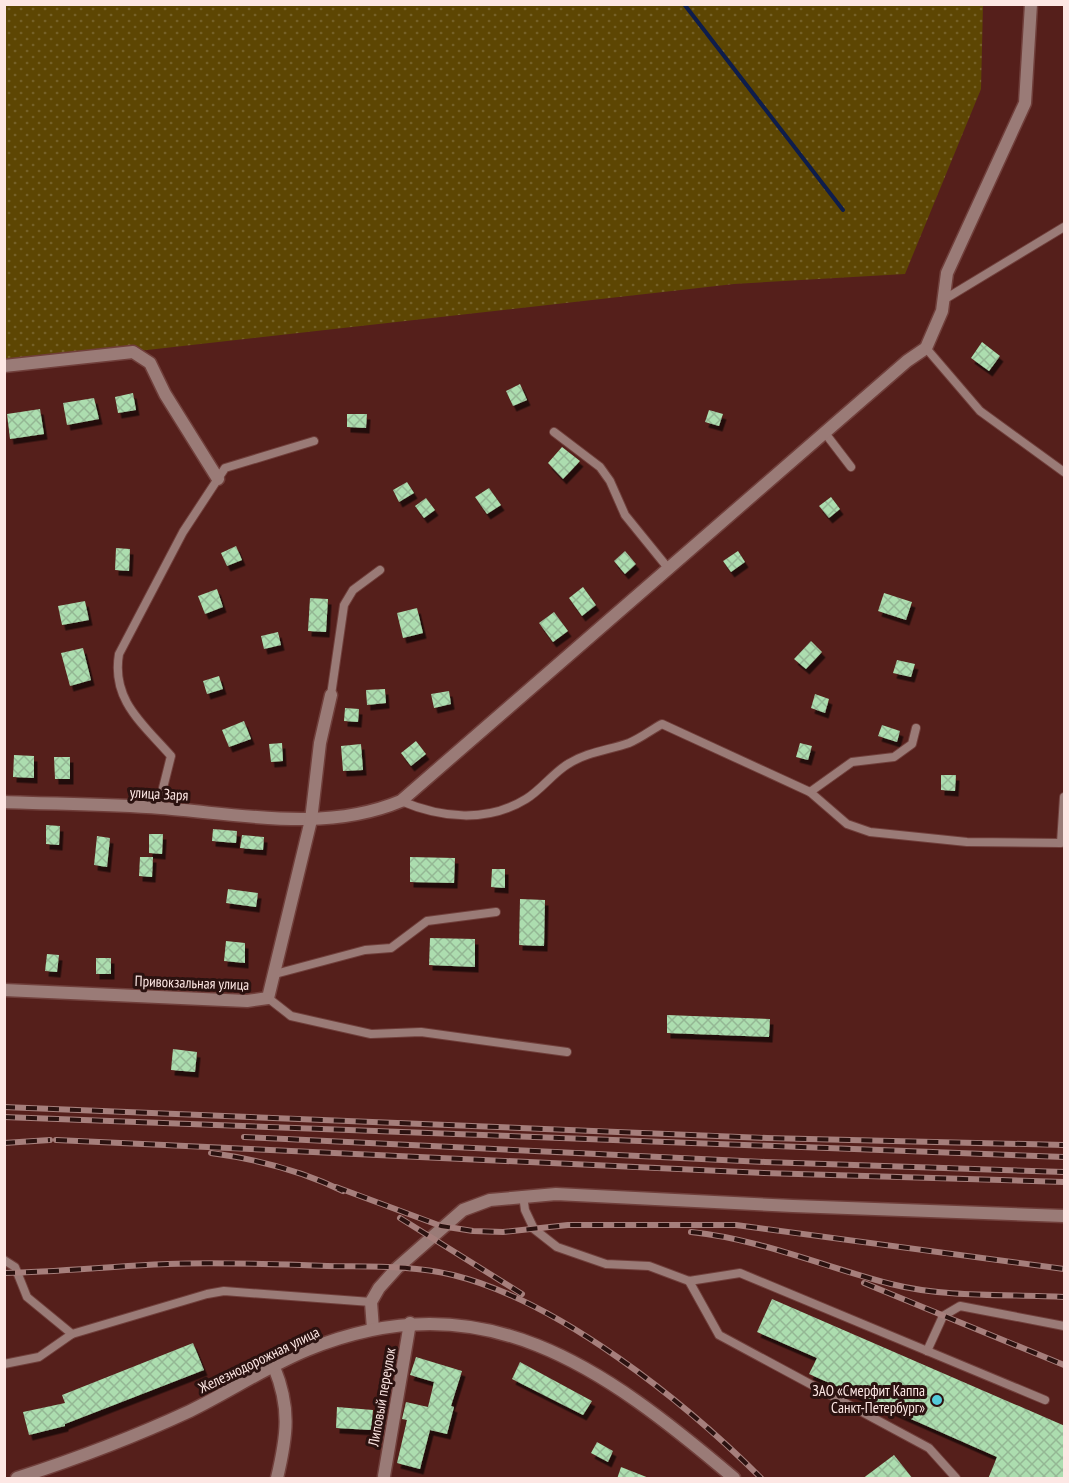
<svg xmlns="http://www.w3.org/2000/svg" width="1069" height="1483" viewBox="0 0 1069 1483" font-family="'PT Sans Narrow',sans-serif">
	<defs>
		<pattern id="green-dots" width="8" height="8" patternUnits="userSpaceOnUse" patternTransform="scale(1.5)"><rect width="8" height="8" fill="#5d4603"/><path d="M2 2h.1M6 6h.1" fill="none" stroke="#756128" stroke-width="1.8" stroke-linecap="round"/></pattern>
		<pattern id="building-cross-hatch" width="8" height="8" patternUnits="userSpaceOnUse" patternTransform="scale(1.5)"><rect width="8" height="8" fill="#acddaf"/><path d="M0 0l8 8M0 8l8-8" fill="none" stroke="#94b794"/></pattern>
		<filter id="shadow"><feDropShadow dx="3.5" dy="5.5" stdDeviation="0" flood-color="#0009"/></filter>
	</defs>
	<rect width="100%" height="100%" fill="#551f1b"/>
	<path fill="url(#green-dots)" d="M4,5H983L981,89L905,274L734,284L5,366Z"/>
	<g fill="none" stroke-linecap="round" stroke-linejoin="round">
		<path stroke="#0e1d4c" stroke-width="4" d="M684,4L843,210"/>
	</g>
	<g fill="url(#building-cross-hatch)" filter="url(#shadow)">
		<path d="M982,342L1000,356L989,371L971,358Z"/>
		<path d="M520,384L527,400L513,406L506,391Z"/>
		<path d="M133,393L136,410L118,413L115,397Z"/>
		<path d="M94,398L99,419L67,425L63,403Z"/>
		<path d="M40,409L44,434L10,439L7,414Z"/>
		<path d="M709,410L723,414L719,426L705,422Z"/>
		<path d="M347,414H367L366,428L347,427Z"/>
		<path d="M562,447L580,461L563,479L548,463Z"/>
		<path d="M407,482L414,493L399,502L393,490Z"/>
		<path d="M489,488L501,505L487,514L475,497Z"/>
		<path d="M831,497L840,509L829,518L819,506Z"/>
		<path d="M426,498L435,510L424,518L415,506Z"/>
		<path d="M236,546L242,560L227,566L221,553Z"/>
		<path d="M116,548L130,549L129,571L115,570Z"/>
		<path d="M625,551L636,564L625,574L614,561Z"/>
		<path d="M738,551L745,562L731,572L723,561Z"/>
		<path d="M583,587L596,605L582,616L569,598Z"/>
		<path d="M217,589L223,607L205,614L198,596Z"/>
		<path d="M884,593L912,602L906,620L878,611Z"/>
		<path d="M310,598L328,599L326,632L308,631Z"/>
		<path d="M85,601L89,620L62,625L58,606Z"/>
		<path d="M417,608L423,633L403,638L397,613Z"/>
		<path d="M554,612L568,631L553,642L539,623Z"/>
		<path d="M278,632L281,645L264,649L261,636Z"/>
		<path d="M811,641L822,652L806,669L794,659Z"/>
		<path d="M83,648L91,680L70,686L61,653Z"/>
		<path d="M897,660L915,664L911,677L893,673Z"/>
		<path d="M219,676L223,689L207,694L203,681Z"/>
		<path d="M385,689L386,703L367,705L366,690Z"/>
		<path d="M449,691L451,704L434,708L431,694Z"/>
		<path d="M815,694L829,699L825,713L811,708Z"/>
		<path d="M345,708L359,709L358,722L344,721Z"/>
		<path d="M244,721L251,739L229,747L222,730Z"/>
		<path d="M882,725L900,731L897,742L878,736Z"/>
		<path d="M416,741L426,754L411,766L401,753Z"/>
		<path d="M282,743L283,761L271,762L269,744Z"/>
		<path d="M800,743L812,746L808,760L796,757Z"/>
		<path d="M361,744L363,770L343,771L341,746Z"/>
		<path d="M14,755L34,756V778L13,777Z"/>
		<path d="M54,757H70V779H55Z"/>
		<path d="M941,775H956L955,791L941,790Z"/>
		<path d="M46,825L60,826L59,845L46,844Z"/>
		<path d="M213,829L237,831L236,843L212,841Z"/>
		<path d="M149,834H163L162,854L149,853Z"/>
		<path d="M242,835L264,837L263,850L240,848Z"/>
		<path d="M97,836L110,838L107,867L94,865Z"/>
		<path d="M140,857H153L152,877L139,876Z"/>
		<path d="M410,857L455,858L454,883L410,882Z"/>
		<path d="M492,869H505V888L491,887Z"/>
		<path d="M228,889L258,893L256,907L226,903Z"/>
		<path d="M520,899L545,900L544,946L519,945Z"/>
		<path d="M430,938L475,939V967L429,965Z"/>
		<path d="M226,941L245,943V963L224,961Z"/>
		<path d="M47,954L59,955L57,972L45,971Z"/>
		<rect x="96" y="958" width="15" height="16"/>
		<path d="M667,1015L770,1019L769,1037L667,1033Z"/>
		<path d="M173,1049L197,1052L195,1072L171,1070Z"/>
		<path d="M772,1299L1065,1426V1479H988L997,1457L809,1374L817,1358L757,1332Z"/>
		<path d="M193,1343L204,1370L65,1424V1426L29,1435L23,1412L65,1403L62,1395Z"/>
		<path d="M416,1357L462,1371L451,1406L454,1407L447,1434L430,1430L420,1469L397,1463L407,1420L402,1419L406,1402L428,1407L434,1382L410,1375Z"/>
		<path d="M520,1362L592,1401L583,1415L512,1379Z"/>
		<path d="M337,1407L373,1410L371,1430L336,1428Z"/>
		<path d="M597,1442L613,1451L608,1462L591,1453Z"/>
		<path d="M894,1455L913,1479H862Z"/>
		<path d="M621,1467L649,1478V1479H617Z"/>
	</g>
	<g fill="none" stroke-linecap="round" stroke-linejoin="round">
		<defs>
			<g id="service">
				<path d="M945,299L1064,227"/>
				<path d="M926,348L980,411L1064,472"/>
				<path d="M554,432L600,467L610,481L625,515L668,568"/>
				<path d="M825,433L851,467"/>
				<path d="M331,695L344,605L353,590L380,570"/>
				<path d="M810,792L847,824L870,832L967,842L1061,843L1064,797"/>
				<path d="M401,801C441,818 487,823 526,799C541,790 553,773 568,764C587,752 609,750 629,743C641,738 651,730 662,724L810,792L852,762L894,757L912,744L916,728"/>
				<path d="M158,808L171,756C143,724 111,700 119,654L183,532L225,468L314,441"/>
				<path d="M275,974L365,950L391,948L427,921L496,912"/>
				<path d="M268,998L291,1016L371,1034L421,1032L567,1052"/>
				<path d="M523,1195L525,1210L534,1229L557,1247L606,1264L649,1266L689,1281L740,1273L1045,1400"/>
				<path d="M4,1260L15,1267L27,1297L72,1334"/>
				<path d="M689,1281L719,1335L929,1448L956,1478"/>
				<path d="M927,1351L943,1316L960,1306L1064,1326"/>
				<path d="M4,1364L39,1357L72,1334L207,1294L224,1291L371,1302"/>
			</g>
			<g id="minor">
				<path d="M4,366L133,352L150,363L165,394L218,479"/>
				<path d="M4,802C56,804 109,804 161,808C240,814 325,833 401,801L907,361L926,348L942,311L947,273L1025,103L1031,4"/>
				<path d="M4,990L247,1001L268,998L311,820L320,743L331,695"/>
				<path d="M373,1329L371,1302L379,1288L397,1268L463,1210L490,1200L556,1194L793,1206L1064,1216"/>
				<path d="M274,1367C291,1408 287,1436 277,1478"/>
				<path d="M384,1476L410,1323"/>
			</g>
			<path id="tertiary" d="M17,1478C76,1459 134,1437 190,1411C229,1392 266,1367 307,1350C483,1278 603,1367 734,1478"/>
		</defs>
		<use href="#service" stroke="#703f3b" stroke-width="10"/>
		<use href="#minor" stroke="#703f3b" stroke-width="15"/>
		<use href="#tertiary" stroke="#703f3b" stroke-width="15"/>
		<use href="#service" stroke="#9a7b77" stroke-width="8"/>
		<use href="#minor" stroke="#9a7b77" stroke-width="12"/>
		<use href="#tertiary" stroke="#9a7b77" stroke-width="12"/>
		<defs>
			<g id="rail">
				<path d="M4,1107L767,1138L1064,1145"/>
				<path d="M4,1117L1064,1157"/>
				<path d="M244,1137L765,1162L1064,1172"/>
				<path d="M56,1140L764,1173L1064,1182"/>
				<path d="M4,1143L50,1140"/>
				<path d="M211,1153C256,1159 302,1171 343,1191"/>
				<path d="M336,1187L441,1226L473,1231L503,1232L568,1225H736L1064,1269"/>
				<path d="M400,1218L522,1294"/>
				<path d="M691,1232C760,1239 824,1267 891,1284C946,1298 1008,1294 1064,1297"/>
				<path d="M4,1273C59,1272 113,1266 168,1264C221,1262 274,1264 327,1266C368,1267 412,1265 453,1275C559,1301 685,1402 761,1478"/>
				<path d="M864,1283L1064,1365"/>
			</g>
		</defs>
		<use href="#rail" stroke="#a67f7c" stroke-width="6"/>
		<use href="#rail" stroke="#2b1210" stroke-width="4" stroke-dasharray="11" stroke-linecap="butt"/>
	</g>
	<circle fill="#53cbda" stroke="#2b1210" stroke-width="2" cx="937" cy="1400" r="6"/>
	<g text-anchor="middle" stroke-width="6" stroke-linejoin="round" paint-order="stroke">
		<g font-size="15" fill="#fde7e4" stroke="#2b1210">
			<text transform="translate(159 794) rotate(3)" y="5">улица Заря</text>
			<text transform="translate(192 983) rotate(2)" y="5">Привокзальная улица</text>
			<text transform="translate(259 1360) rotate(-26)" y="5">Железнодорожная улица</text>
			<text transform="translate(382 1397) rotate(-80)" y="5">Липовый переулок</text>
		</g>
		<g font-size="15" fill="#fde7e4" stroke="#2b1210" text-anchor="end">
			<text x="925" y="1396">ЗАО «Смерфит Каппа<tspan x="925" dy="17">Санкт-Петербург»</tspan></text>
		</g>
	</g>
	<rect width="1069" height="1483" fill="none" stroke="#fde7e4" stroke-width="12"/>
</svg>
